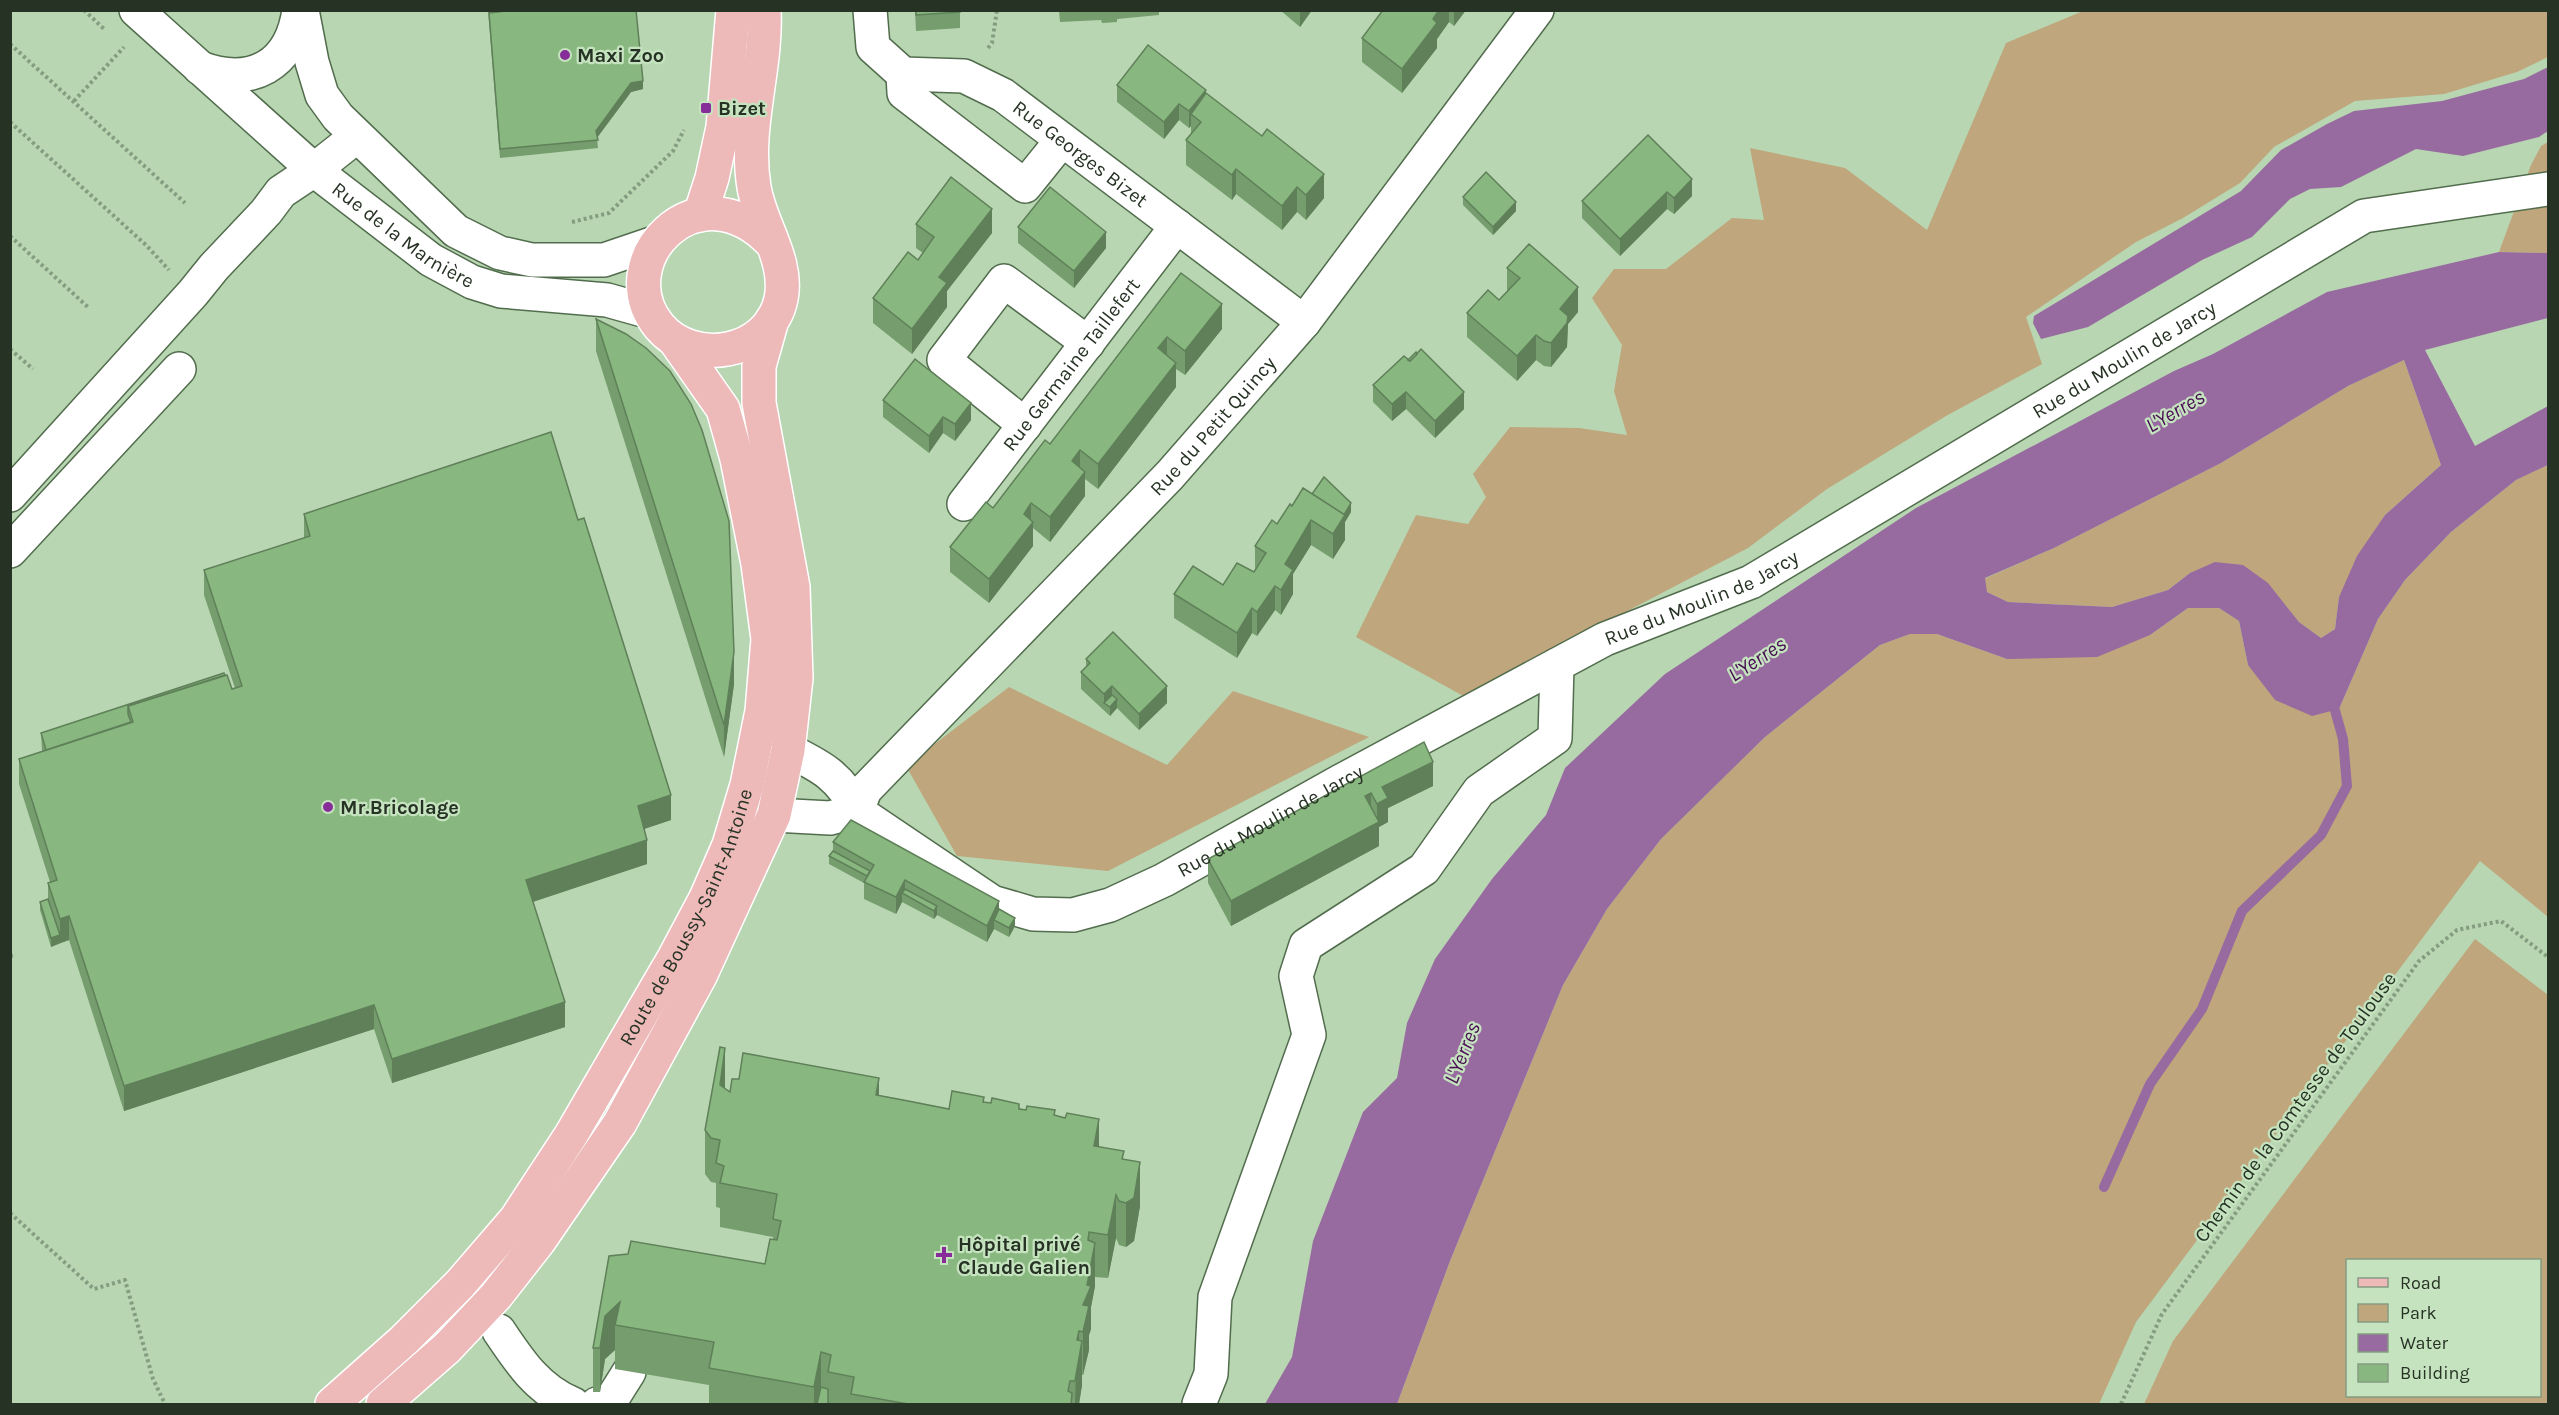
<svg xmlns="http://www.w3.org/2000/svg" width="2559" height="1415" viewBox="0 0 2559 1415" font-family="Karla,sans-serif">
	<rect width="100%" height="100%" fill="#b8d6b2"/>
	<g fill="#bfa67d" fill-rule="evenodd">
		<path d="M2083,11H2548V57L2517,72L2444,94L2355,101L2274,147L2240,183L2183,218L2136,242L2026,317L2042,364L1946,416L1827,489L1748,548L1570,641L1467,698L1356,637L1416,515L1468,524L1486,497L1473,474L1510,427L1579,428L1627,435L1614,391L1622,345L1592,298L1614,269H1666L1732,218L1764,220L1750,148L1845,168L1927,230L2006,43Z"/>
		<path d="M2548,142V253L2499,252L2531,165L2541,146Z"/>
		<path d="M2404,360L2441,465L2385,515L2339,597L2335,629L2321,638L2299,622L2267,583L2190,573L2168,590L2112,607L2008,602L1987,592L1984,579L2054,548L2221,463L2348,386Z"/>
		<path d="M2548,465V917L2480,861L2136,1322L2099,1404H1397L1450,1261L1563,985L1607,909L1661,839L1765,737L1880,645L1910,634H1937L2007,659L2150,635L2188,608H2219L2239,621L2248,665L2339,709L2378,619L2405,580L2451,532L2516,480Z"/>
		<path d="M1009,687L1167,765L1233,691L1369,737L1108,871L957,856L906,766Z"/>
		<path d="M2475,939L2548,995V1404H2144L2173,1341ZM2348,1260H2540V1396H2348Z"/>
	</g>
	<g fill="#976ba0" fill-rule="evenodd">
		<path d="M2548,67V131L2539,137L2463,156L2416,149L2341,187L2310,189L2290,199L2252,237L2202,260L2088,327L2041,339L2033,323L2034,316L2241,191L2281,150L2327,124L2354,111L2442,101L2524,79Z"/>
		<path d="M2499,252L2548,253V318L2425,350L2475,446L2548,406V465L2516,480L2451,532L2405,580L2378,619L2339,709L2312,716L2275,700L2248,665L2239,621L2219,608H2188L2150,635L2097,657L2007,659L1937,634H1910L1880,645L1765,737L1661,839L1607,909L1563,985L1450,1261L1397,1404H1265L1292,1357L1313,1241L1363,1112L1397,1078L1407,1023L1435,959L1492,879L1546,815L1565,768L1665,674L1916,508L2174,371L2213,354L2327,292ZM2404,360L2441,465L2385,515L2357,556L2339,597L2335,629L2321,638L2299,622L2268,583L2243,565L2215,562L2190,573L2168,590L2112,607L2008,602L1987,592L1985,578L2054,548L2221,463L2348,386Z"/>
	</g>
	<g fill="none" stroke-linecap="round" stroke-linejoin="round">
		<path stroke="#976ba0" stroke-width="10" d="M2104,1187L2150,1084L2202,1009L2242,911L2321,835L2347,786L2343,739L2331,696"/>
		<defs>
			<g id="minor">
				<path id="s1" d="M136,10L314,170L431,260L472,282L501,291L607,300L650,312"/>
				<path d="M302,10L312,62L322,95L338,117L456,231L500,253L532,260H604L657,242"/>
				<path id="s2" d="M870,10L873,47L903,74L964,76L1003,95L1304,322"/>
				<path d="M200,68C252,87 291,66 299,10"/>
				<path d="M903,74L904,93L1025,186L1062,140"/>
				<path d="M1025,425L944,360L1004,281L1088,343"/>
				<path d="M10,495L193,293L214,267L266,212L281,192L314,170L357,136"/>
				<path id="s3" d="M964,504L1177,226"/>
				<path d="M10,551L179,369"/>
				<path d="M788,750C820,766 841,776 857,811"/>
				<path id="s4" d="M857,811L992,902L1033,914L1073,915L1110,905L1164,880L1341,781L1605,639L1751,582L2364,216L2548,189"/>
				<path id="s5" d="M857,811L865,790L1170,475L1304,322L1537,10"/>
				<path d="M774,815L830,818L857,811"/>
				<path d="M499,1331C519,1361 538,1390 573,1404"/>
				<path d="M597,1404L612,1399L629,1372"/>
				<path d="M1199,1404L1211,1374L1215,1297L1309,1035L1296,976L1306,945L1424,869L1479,791L1555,738L1557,665"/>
			</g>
			<g id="major">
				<path d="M764,10C767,69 744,127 754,187C760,225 789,260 781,299C769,355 693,367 659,326C607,262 697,165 771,242"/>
				<path d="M700,215L712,178L723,127L733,10"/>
				<path id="s6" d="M332,1404L404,1340L460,1284L516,1219L571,1135L674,958L706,898L729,845L747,785L762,711L768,639L758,564L737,459L723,409L676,342"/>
				<path d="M383,1404L447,1348L496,1296L539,1241L620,1123L700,976L774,815L788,750L796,678L793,587L759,403V366L772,320"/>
			</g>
		</defs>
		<use href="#minor" stroke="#526d4d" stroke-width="36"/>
		<use href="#major" stroke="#fff" stroke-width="36"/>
		<g stroke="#849c80" stroke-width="4" stroke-dasharray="3 3" stroke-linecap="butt">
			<path d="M84,10L105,30"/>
			<path d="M10,44L185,203"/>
			<path d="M988,48L992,43L997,10"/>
			<path d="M74,101L124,47"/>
			<path d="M10,122L146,245L169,270"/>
			<path d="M572,222L609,213L673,151L684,130"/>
			<path d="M10,236L89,308"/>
			<path d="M10,349L33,369"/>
			<path d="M10,956L16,955"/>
			<path d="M10,1213L94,1289L125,1280L153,1379L165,1404"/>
			<path d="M2121,1404L2162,1314L2419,961L2457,930L2501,921L2548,957"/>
		</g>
		<use href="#minor" stroke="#fff" stroke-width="33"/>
		<use href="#major" stroke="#edb9b9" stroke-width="33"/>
	</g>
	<g fill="#759d6d">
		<path d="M488,10H636L643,89L631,92L597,138L598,148L500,158Z"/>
		<path d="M915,10H960V28L916,31Z"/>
		<path d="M1059,10H1159V15L1117,19V22L1102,23L1101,20L1060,22Z"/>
		<path d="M1280,10H1312L1300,27Z"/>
		<path d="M1383,10H1466L1454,26L1449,22L1437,39V48L1402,93L1362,62V38Z"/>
		<path d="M1117,85L1206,94L1324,198L1306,220L1297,212L1282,230L1236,194L1232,200L1186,165V140L1191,134V126L1189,128L1179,120L1164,139L1117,102Z"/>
		<path d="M1648,135L1692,196L1674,214L1667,209L1620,256L1582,218V201Z"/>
		<path d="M1463,197L1516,211L1493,235L1463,205Z"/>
		<path d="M916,224L992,233L947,291V307L912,354L873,323V298L918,260L923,253L916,248Z"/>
		<path d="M1018,227L1106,248L1074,288L1018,243Z"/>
		<path d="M1507,268L1578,312L1568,324L1567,347L1551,367L1544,366L1536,360L1517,381L1467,337V313L1499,300L1507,292Z"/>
		<path d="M1181,273L1222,329L1185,375L1176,369V387L1098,489L1085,479V496L1050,542L1033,528V546L989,603L950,572V547L993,508L1050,444Z"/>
		<path d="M596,319L734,684L724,757L596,351Z"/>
		<path d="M1404,356L1464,409L1435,438L1406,409L1392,421L1373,402V385Z"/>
		<path d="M883,400L971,420L955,441L943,433L929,453L883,417Z"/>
		<path d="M1312,494L1351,512L1345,522V540L1333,559L1311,545L1293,574V594L1281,615L1275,610L1257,636L1252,633L1237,658L1174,618V594L1223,585L1254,572L1255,571V546L1277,524L1292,506Z"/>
		<path d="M304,514L671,820L644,829L647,864L533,902L565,1027L392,1083L374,1029L124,1111L69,940L51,947L40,910V902L48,899V883L50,882L19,784V759L42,751L41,733L224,673L232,689L235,688L204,595V570L304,538Z"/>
		<path d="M1086,659L1167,703L1139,730L1117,708L1110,716L1081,689V672L1086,668Z"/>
		<path d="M1424,742L1433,786L1388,808V822L1379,827V846L1231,926L1208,883V859Z"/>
		<path d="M833,842L999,909L1015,926L1009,937L994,929L987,942L937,915L934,919L902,902L896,914L864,899V883L829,864V856L833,851Z"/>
		<path d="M725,1089L730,1092L879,1095L949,1109L984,1102L1055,1115L1099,1146L1124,1159L1140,1206L1134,1241L1126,1247L1119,1245L1116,1238L1108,1278L1095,1277V1286L1091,1307V1329L1089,1335V1350L1083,1375H1082V1385L1079,1404H709V1385L615,1369V1350L605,1359L600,1392H593V1348L609,1256L765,1264L767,1254L773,1240V1237L720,1227V1208L716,1207V1183L711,1182L705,1174V1130Z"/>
	</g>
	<g fill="#5f8059">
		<path d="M1300,10H1312L1300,27Z"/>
		<path d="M1439,10H1449V22L1437,39V48L1402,93V69Z"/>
		<path d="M1454,10H1466L1454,26Z"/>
		<path d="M643,81V89L631,92L596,139V131L631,83Z"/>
		<path d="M1206,90V106L1191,114V126L1189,128V111Z"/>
		<path d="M1179,104V120L1164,139V122Z"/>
		<path d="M1236,169V194L1232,200V175Z"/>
		<path d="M1324,174V198L1306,220V195Z"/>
		<path d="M1692,179V196L1674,214V198Z"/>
		<path d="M1297,187V212L1282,230V206Z"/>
		<path d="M1667,192V209L1620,256V239Z"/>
		<path d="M1516,202V211L1493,235V227Z"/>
		<path d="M992,209V233L947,291V307L912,354V329L939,277Z"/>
		<path d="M1106,232V248L1074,288V271Z"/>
		<path d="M1578,287V312L1568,324L1567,347L1551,367V343L1560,309Z"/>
		<path d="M1222,304V329L1185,375V351Z"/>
		<path d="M1536,335V360L1517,381V356Z"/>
		<path d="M1167,337V361L1158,348Z"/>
		<path d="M1176,363V387L1098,489V464Z"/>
		<path d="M1406,392V409L1392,421V404Z"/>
		<path d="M1464,392V409L1435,438V421Z"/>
		<path d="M971,403V420L955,441V424Z"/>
		<path d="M943,417V433L929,453V436Z"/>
		<path d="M1080,450V475L1072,461Z"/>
		<path d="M1085,472V496L1050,542V517Z"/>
		<path d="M1031,503V524L1033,522V546L989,603V579L1024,514Z"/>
		<path d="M1351,503V512L1345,522V540L1333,559V534L1337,526Z"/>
		<path d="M1311,520V545L1293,574V594L1281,615V590L1285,564Z"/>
		<path d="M1275,586V610L1257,636V612Z"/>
		<path d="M1252,608V633L1237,658V633Z"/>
		<path d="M734,652V684L724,757V725Z"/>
		<path d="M1112,686V703H1104V711V694Z"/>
		<path d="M1167,686V703L1139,730V714Z"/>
		<path d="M1117,699V708L1110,716V707Z"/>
		<path d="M1433,762V786L1388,808V822L1379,827V846L1231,926V901L1377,823V804L1382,787Z"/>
		<path d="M1371,793V817L1365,796Z"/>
		<path d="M671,795V820L638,831V806Z"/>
		<path d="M647,840V864L526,904V880Z"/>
		<path d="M905,880V895L902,893V902L896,914V897Z"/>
		<path d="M999,901V918L994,920V929L987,942V926Z"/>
		<path d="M937,906V915L934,919V911Z"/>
		<path d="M69,916V940L60,943V919Z"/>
		<path d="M1015,918V926L1009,937V928Z"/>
		<path d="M60,935V943L51,947V938Z"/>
		<path d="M565,1002V1027L392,1083V1059Z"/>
		<path d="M374,1005V1029L124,1111V1086Z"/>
		<path d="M725,1048V1092L720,1085Z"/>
		<path d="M879,1078V1122L876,1095Z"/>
		<path d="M1099,1119V1163L1094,1146Z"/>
		<path d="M1140,1162V1206L1134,1241L1126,1247V1203Z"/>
		<path d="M1116,1195V1238L1108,1278V1235Z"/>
		<path d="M1089,1232V1275L1095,1243V1286L1091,1307V1329L1089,1335V1350L1083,1375V1305Z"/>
		<path d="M620,1302L615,1325V1350L605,1359L600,1392V1348L605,1316Z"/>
		<path d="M1079,1331V1360L1082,1341V1385L1079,1404H1075L1077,1340Z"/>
		<path d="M821,1352V1396L819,1404H814V1387Z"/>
	</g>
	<g fill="#88b77f" stroke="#5f8059" stroke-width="1.5">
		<path d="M515,10H636L643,81L631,83L596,131L598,140L500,149L489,13Z"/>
		<path d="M916,10H960V12L916,15Z"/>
		<path d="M1383,10H1439L1433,19L1437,23L1402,69L1362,38Z"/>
		<path d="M1148,45L1206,90L1189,111L1179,104L1164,122L1117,85Z"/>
		<path d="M1206,93L1262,136L1267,129L1324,174L1306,195L1297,187L1282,206L1236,169L1232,175L1186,140L1201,122L1191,114Z"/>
		<path d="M1648,135L1692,179L1674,198L1667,192L1620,239L1582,201Z"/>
		<path d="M1486,172L1516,202L1493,227L1463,197Z"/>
		<path d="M951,177L992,209L939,277L947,283L912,329L873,298L908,252L918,260L934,237L916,224Z"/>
		<path d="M1050,187L1106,232L1074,271L1018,227Z"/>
		<path d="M1529,244L1578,287L1560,309L1568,316L1567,323L1551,343L1544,341L1536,335L1517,356L1467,313L1488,290L1499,300L1520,278L1507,268Z"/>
		<path d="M1181,273L1222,304L1185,351L1167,337L1158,348L1176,363L1098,464L1080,450L1072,461L1085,472L1050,517L1031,503L1024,514L1033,522L989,579L950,547L986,502L993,508L1045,440L1050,444Z"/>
		<path d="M596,319L626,334L646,348L670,371L691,404L702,430L729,521L734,652L724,725Z"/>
		<path d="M1421,349L1464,392L1435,421L1406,392L1392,404L1373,385L1404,356L1410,361Z"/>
		<path d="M1416,352L1417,354L1410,361L1408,360Z"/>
		<path d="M915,359L971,403L955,424L943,417L929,436L883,400Z"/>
		<path d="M551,432L578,520L584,518L671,795L638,806L647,840L526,880L565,1002L392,1059L374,1005L124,1086L69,916L60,919L48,883L57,880L19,759L133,722L128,706L227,675L232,689L242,686L204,570L310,536L304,514Z"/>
		<path d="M1324,477L1351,503L1344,515L1312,494Z"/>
		<path d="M1303,488L1345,515L1333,534L1311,520L1285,564L1293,570L1281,590L1275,586L1257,612L1252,608L1237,633L1174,594L1193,566L1223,585L1237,563L1254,572L1266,553L1255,546L1272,520L1277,524L1290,504L1292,506Z"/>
		<path d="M1113,632L1167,686L1139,714L1112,686L1104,694L1081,672L1090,663L1086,659Z"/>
		<path d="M224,673L225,675L128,706V714L131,722L46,750L41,733Z"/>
		<path d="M1112,695L1117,699L1110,707L1104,703Z"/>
		<path d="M1424,742L1433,762L1382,787L1388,798L1377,804L1371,793L1365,796L1379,822L1231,901L1208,859Z"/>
		<path d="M851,820L999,901L987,926L905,880L896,897L864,882L874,865L833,842Z"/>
		<path d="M833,851L870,871L867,876L829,856Z"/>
		<path d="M905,889L937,906L934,911L902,893Z"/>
		<path d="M48,899L60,935L51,938L40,902Z"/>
		<path d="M999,909L1015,918L1009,928L994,920Z"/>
		<path d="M720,1047L725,1048L720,1085L730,1092L732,1079H739L743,1053L879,1078L876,1095L903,1100L949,1109L952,1091L984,1097L983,1102L991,1103L992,1098L1019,1104V1109L1026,1110L1027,1106L1055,1110L1054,1115L1065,1118L1067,1113L1099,1119L1094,1146L1124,1151L1122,1159L1140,1162L1134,1198L1126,1203L1119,1201L1116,1195L1108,1235L1089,1232L1088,1240L1095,1243L1087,1285L1091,1286L1083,1305L1089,1306L1083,1332L1079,1331L1077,1340L1082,1341L1075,1381H1070L1068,1391L1072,1393L1071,1404H908L851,1394L854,1377L828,1372L831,1355L821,1352L814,1387L709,1368L714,1342L615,1325L620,1302L605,1316L600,1348H593L609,1256L628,1254L631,1241L765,1264L770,1239L777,1240L781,1221L773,1219L777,1194L720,1183L724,1166L716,1163L720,1140L711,1138L705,1130Z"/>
		<path d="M821,1387L828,1389V1404H817Z"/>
	</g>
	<g fill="#872d99" stroke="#c5e3bf" stroke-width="2">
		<circle cx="565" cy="55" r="6"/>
		<rect x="700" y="102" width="12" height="12" rx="3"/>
		<circle cx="328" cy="807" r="6"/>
		<path d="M941 1246h6v6h6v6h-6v6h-6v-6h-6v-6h6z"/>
	</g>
	<g text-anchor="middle" stroke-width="4.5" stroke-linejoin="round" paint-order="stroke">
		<g font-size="20" font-weight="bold" fill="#263224" stroke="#c5e3bf" text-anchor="start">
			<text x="577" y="62">Maxi Zoo</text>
			<text x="718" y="115">Bizet</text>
			<text x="340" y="814">Mr.Bricolage</text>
			<text x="958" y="1251">Hôpital privé<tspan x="958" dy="23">Claude Galien</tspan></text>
		</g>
		<g font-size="20" fill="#263224" stroke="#c5e3bf">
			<text dy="7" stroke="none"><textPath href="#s2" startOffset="279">Rue Georges Bizet</textPath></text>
			<text dy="7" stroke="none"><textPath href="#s1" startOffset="350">Rue de la Marnière</textPath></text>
			<text dy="7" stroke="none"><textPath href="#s4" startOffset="1437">Rue du Moulin de Jarcy</textPath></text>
			<text dy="7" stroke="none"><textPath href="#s3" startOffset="176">Rue Germaine Taillefert</textPath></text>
			<text dy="7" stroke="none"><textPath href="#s5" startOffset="526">Rue du Petit Quincy</textPath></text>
			<text dy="7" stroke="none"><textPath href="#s4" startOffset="951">Rue du Moulin de Jarcy</textPath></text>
			<text dy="7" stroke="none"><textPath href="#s4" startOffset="465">Rue du Moulin de Jarcy</textPath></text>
			<text dy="7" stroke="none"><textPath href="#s6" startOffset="609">Route de Boussy-Saint-Antoine</textPath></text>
			<text transform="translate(2295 1107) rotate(-54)" y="7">Chemin de la Comtesse de Toulouse</text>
		</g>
		<g font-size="21" font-style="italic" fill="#480f53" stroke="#c5e3bf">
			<text transform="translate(2175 411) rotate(-30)" y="7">L'Yerres</text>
			<text transform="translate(1757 659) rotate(-33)" y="7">L'Yerres</text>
			<text transform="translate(1462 1053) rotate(-68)" y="7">L'Yerres</text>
		</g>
	</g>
	<rect width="2559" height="1415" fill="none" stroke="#263224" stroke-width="24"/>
	<rect x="2346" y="1259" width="195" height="138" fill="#c5e3bf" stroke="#859c81" stroke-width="1.5"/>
	<rect x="2358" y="1278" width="30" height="9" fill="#edb9b9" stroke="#859c81" stroke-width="1.5"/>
	<text x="2400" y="1289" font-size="18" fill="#263224">Road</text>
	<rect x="2358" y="1304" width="30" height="18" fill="#bfa67d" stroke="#859c81" stroke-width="1.5"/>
	<text x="2400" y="1319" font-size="18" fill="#263224">Park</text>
	<rect x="2358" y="1334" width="30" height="18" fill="#976ba0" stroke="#859c81" stroke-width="1.5"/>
	<text x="2400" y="1349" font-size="18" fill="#263224">Water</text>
	<rect x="2358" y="1364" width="30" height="18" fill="#88b77f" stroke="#859c81" stroke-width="1.5"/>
	<text x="2400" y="1379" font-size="18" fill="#263224">Building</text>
</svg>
